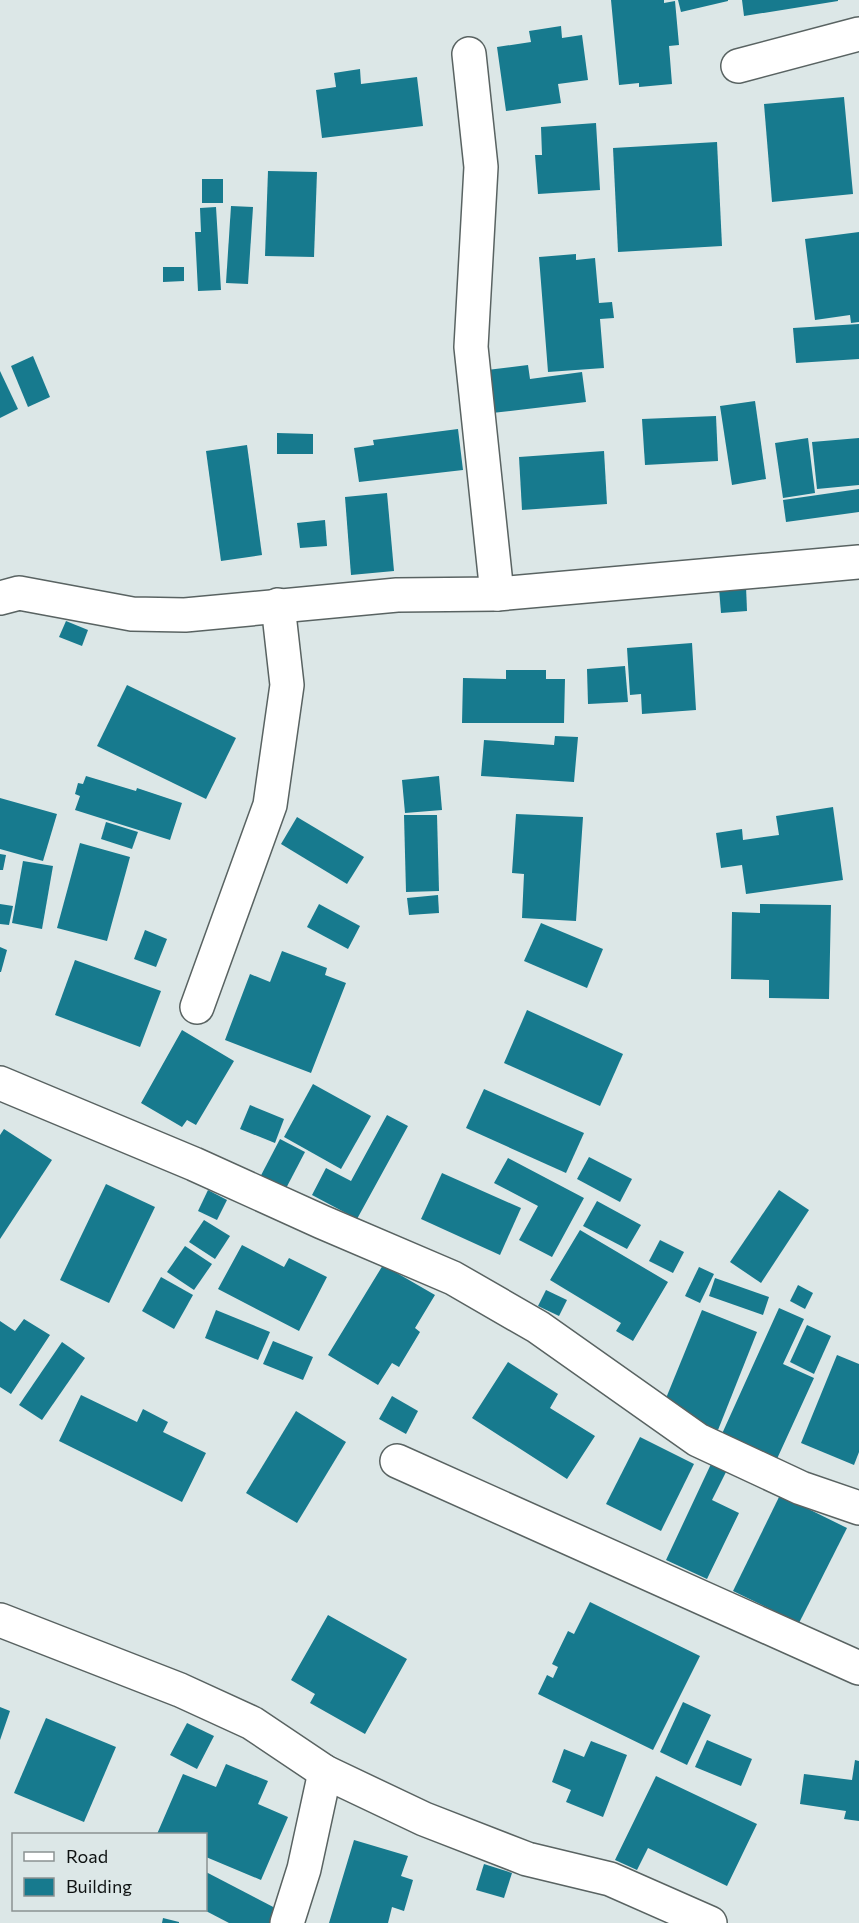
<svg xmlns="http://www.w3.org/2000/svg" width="859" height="1923" viewBox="0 0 859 1923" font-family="Commissioner,sans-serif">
	<rect width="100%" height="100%" fill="#dce7e7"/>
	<g fill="#177a8e">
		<path d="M611,0H664V3L675,1L679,45L669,46L672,84L639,87V83L619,85Z"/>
		<path d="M678,0H728V1L681,12Z"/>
		<path d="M742,0H838V1L744,16Z"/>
		<path d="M561,26L562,38L582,35L588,80L558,84L561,103L506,111L497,47L531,42L529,31Z"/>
		<path d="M360,69L361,84L417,77L423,126L322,138L316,90L336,87L334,73Z"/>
		<path d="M844,97L853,194L772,202L764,104Z"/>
		<path d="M596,123L600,190L538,194L535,155H542L541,127Z"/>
		<path d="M717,142L722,246L618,252L613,148Z"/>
		<path d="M268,171L317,172L314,257L265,256Z"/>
		<rect x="202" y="179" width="21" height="24"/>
		<path d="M231,206L253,207L248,284L226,283Z"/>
		<path d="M216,207L221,290L198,291L195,232H201L200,208Z"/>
		<path d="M859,232V322L851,323L850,315L815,320L805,239Z"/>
		<path d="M576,254V260L595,258L599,303L612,302L614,318L600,319L604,368L548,372L539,257Z"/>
		<path d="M163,267H184V281L163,282Z"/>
		<path d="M859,324V359L796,363L793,328Z"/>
		<path d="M33,356L50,397L28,407L11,366Z"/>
		<path d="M528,365L530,379L582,372L586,402L492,413L487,370Z"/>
		<path d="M0,371L18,409L0,418Z"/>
		<path d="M755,401L766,479L732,485L720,406Z"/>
		<path d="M716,416L718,461L645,465L642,419Z"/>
		<path d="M458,429L463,470L359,482L354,448L374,445L373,440Z"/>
		<path d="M277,433L313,434V454H277Z"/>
		<path d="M808,438L815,493L783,498L775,443Z"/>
		<path d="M859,438V485L817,489L812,442Z"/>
		<path d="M247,445L262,555L221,561L206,451Z"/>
		<path d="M604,451L607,504L522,510L519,457Z"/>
		<path d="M859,489V512L786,522L783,500Z"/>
		<path d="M387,493L394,571L351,575L345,497Z"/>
		<path d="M325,520L327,546L300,548L297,523Z"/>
		<path d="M746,586L747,611L721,613L719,588Z"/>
		<path d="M66,621L88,630L82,646L59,637Z"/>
		<path d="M692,643L696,710L642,714L641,694L630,695L627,648Z"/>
		<path d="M625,666L628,702L588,704L587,669Z"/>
		<path d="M506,670H546V679H565L564,723H462L463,678L506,679Z"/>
		<path d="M127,685L236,738L206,799L97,746Z"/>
		<path d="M555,736L578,737L574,782L481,776L484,740L554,745Z"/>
		<path d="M86,776L136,791L137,788L182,803L170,840L75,810L80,796L75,794L78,783L83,784Z"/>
		<path d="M439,776L442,810L405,813L402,780Z"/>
		<path d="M0,798L57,814L43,861L0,849Z"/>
		<path d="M833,807L843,880L746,894L742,865L721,868L716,833L742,829L743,840L779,835L776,816Z"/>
		<path d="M516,814L583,817L576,921L522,918L524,874L512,873Z"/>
		<path d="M404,815H437L439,891L406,892Z"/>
		<path d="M297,817L364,857L347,884L281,844Z"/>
		<path d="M106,822L138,832L132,849L101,839Z"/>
		<path d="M80,843L130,857L107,941L57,928Z"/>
		<path d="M0,854L6,855L3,870H0Z"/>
		<path d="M23,861L53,866L42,929L12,923Z"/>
		<path d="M438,895L439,913L409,915L407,898Z"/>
		<path d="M0,904L13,906L9,925L0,924Z"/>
		<path d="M319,904L360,926L348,949L307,927Z"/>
		<path d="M760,904L831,905L829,999L769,998V980L731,979L732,912L760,913Z"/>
		<path d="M541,923L603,949L587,988L524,961Z"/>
		<path d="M145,930L167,939L156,967L134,959Z"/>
		<path d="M0,947L7,950L1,972H0Z"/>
		<path d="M282,951L327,968L325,975L346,983L311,1073L225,1040L250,974L270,982Z"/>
		<path d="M75,960L161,991L140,1047L55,1015Z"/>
		<path d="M527,1010L623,1054L600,1106L504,1063Z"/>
		<path d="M182,1030L234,1061L196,1125L187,1120L182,1127L141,1103Z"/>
		<path d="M313,1084L371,1116L341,1169L284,1137Z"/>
		<path d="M484,1089L584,1133L566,1173L466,1128Z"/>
		<path d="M250,1105L284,1119L275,1143L240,1129Z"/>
		<path d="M387,1115L408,1126L357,1219L312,1195L326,1168L351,1181Z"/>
		<path d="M4,1129L52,1160L0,1239V1135Z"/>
		<path d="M280,1139L305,1152L282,1196L257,1183Z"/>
		<path d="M589,1157L632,1179L620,1202L577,1179Z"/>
		<path d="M508,1158L584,1198L552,1257L519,1240L538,1206L494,1183Z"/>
		<path d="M442,1173L521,1208L500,1255L421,1219Z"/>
		<path d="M106,1184L155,1207L109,1303L60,1280Z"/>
		<path d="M208,1190L227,1200L217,1220L198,1211Z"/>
		<path d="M779,1190L809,1210L761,1283L730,1262Z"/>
		<path d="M597,1201L641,1225L627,1249L583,1226Z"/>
		<path d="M204,1220L230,1236L215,1259L189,1242Z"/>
		<path d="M580,1230L668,1282L633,1341L616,1331L621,1323L550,1280Z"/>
		<path d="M660,1240L684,1252L673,1273L649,1261Z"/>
		<path d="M242,1245L284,1267L289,1258L327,1277L299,1331L218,1289Z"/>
		<path d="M185,1246L212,1264L194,1290L167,1272Z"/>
		<path d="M383,1265L435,1295L415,1328L420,1332L399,1367L392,1363L378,1385L328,1355Z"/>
		<path d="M699,1267L714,1274L700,1303L685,1296Z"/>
		<path d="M161,1277L193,1295L174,1329L142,1311Z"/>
		<path d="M715,1278L769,1297L763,1315L709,1296Z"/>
		<path d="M798,1285L813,1293L805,1309L790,1301Z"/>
		<path d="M546,1290L567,1300L559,1316L538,1306Z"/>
		<path d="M779,1308L804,1319L783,1364L814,1378L776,1461L721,1436Z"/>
		<path d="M216,1310L270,1332L258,1360L205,1338Z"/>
		<path d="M702,1310L757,1332L718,1430L662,1408Z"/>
		<path d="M24,1319L50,1335L11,1394L0,1387V1321L15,1331Z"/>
		<path d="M807,1325L831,1336L814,1374L790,1362Z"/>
		<path d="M273,1341L313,1357L303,1380L263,1364Z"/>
		<path d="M62,1342L85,1358L42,1420L19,1405Z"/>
		<path d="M837,1355L859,1364V1452L854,1465L801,1443Z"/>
		<path d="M508,1362L558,1394L550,1408L595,1436L567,1479L472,1418Z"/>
		<path d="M81,1395L137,1422L143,1409L168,1422L163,1432L206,1453L182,1502L59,1441Z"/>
		<path d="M392,1396L418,1411L406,1434L379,1419Z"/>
		<path d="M296,1411L346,1442L297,1523L246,1493Z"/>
		<path d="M640,1437L694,1464L661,1531L606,1504Z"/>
		<path d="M711,1464L726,1472L712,1500L739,1513L707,1579L666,1560Z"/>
		<path d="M780,1495L847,1528L799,1623L733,1591Z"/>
		<path d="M590,1602L700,1656L653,1750L538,1694L547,1675L553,1678L558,1667L552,1664L568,1631L574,1634Z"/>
		<path d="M328,1615L407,1659L365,1734L310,1703L315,1694L291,1680Z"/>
		<path d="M683,1702L711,1715L687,1765L660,1752Z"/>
		<path d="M0,1707L10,1711L0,1740Z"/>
		<path d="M46,1718L116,1747L84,1822L14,1793Z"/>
		<path d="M187,1723L214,1736L197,1769L170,1755Z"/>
		<path d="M707,1740L752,1759L741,1786L695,1767Z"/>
		<path d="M591,1741L627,1755L603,1817L566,1802L571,1790L552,1782L564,1749L584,1757Z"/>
		<path d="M855,1760L859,1761V1821L844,1819L846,1811L800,1804L804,1774L852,1780Z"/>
		<path d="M226,1764L268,1781L258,1804L288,1817L261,1880L206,1857V1834H157L183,1774L216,1787Z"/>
		<path d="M656,1776L757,1824L727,1886L648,1848L637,1870L615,1860Z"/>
		<path d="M354,1840L408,1856L401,1876L413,1880L404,1911L392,1907L388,1923H329Z"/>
		<path d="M484,1864L512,1873L504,1898L476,1890Z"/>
		<path d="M206,1872L279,1910L272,1923H229L206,1911Z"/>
		<path d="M163,1918L179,1922V1923H162Z"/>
	</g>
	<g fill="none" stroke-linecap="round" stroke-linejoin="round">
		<defs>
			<g id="minor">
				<path d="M469,54L481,167L471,347L497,594"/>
				<path d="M738,66L859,34"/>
				<path d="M0,598L19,593L132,614L185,615L397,595L497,594L859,562"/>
				<path d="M197,1007L270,805L287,685L278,605"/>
				<path d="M0,1083L194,1164L322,1222L453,1278L538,1327L698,1440L801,1488L859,1508"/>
				<path d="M397,1461L859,1668"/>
				<path d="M0,1620L180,1690L252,1723L325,1772L424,1819L527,1859L610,1879L710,1923"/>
				<path d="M287,1923L304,1869L325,1772"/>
			</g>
		</defs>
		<use href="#minor" stroke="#596362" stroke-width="36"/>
		<use href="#minor" stroke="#fff" stroke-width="33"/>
	</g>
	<rect x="12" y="1833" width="195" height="78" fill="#dce7e7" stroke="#8a9292" stroke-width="1.5"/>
	<rect x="24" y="1852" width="30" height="9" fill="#ffffff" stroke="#8a9292" stroke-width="1.5"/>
	<text x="66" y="1863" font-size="18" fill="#0e1212">Road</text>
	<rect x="24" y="1878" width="30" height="18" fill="#177a8e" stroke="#8a9292" stroke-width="1.5"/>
	<text x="66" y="1893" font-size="18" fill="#0e1212">Building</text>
</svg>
